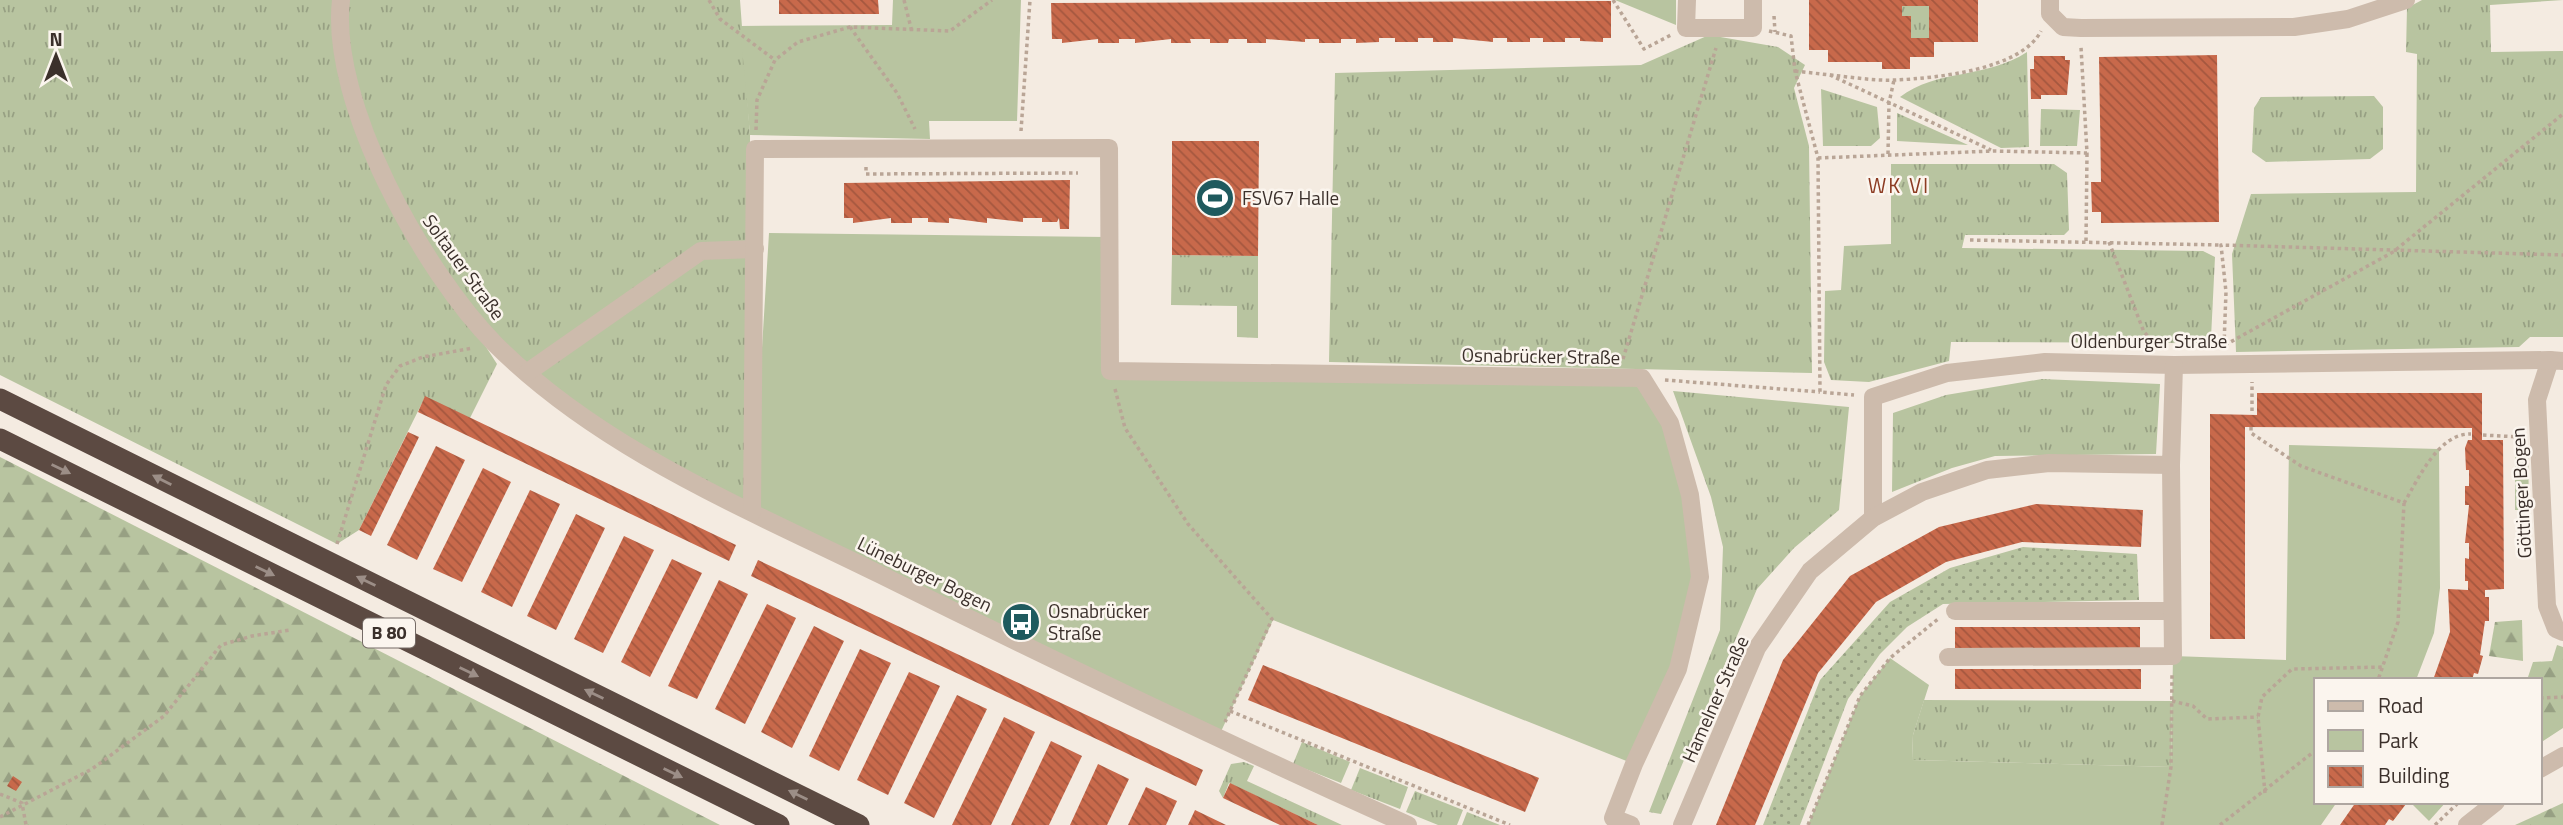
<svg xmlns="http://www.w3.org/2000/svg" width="2563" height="825" viewBox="0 0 2563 825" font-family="'Titillium Web',sans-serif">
	<defs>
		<pattern id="grass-tufts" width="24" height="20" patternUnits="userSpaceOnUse" patternTransform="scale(1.75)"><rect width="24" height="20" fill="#b8c4a0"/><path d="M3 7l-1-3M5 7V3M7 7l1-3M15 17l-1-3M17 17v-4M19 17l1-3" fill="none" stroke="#97a083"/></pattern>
		<pattern id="forest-firs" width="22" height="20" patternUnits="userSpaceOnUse" patternTransform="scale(1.75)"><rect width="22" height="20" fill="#b8c4a0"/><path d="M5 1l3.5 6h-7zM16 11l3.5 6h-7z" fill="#97a083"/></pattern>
		<pattern id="garden-dots" width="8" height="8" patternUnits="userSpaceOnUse" patternTransform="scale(1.75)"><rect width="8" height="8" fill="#b8c4a0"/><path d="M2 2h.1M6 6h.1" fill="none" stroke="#97a083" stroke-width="1.8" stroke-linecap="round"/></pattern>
		<pattern id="building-back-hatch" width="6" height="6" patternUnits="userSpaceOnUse" patternTransform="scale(1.75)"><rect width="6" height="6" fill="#c8694b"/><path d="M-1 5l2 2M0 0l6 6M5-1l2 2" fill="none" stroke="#a4573f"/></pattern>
	</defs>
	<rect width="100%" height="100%" fill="#f4ebe1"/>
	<g fill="url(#grass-tufts)">
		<path d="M0,0H740L750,135L752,512L610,436L528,372L445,283L497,364L470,418L425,397L359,530L337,544L0,375Z"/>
		<path d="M2422,0H2563L2490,5L2491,52L2563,51V337H2530L2519,347L2236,352L2232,254L2251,194L2416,192L2417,54L2406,52L2407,8Z"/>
		<path d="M1902,6H1929V38H1911V16H1902Z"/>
		<path d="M1709,35L1778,47L1805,65L1794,88L1809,146L1812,373L1329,362L1335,73L1641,65Z"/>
		<path d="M2027,52L2029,147L2001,148L1900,97C1936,69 1986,79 2027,52Z"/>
		<path d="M1821,89L1877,107L1880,138L1871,146H1823Z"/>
		<path d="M2374,96L2383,107V149L2370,159L2266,162L2252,152L2254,108L2261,97Z"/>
		<path d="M2041,109L2080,110L2077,146H2040Z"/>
		<path d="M1897,113L1968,145L1897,141Z"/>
		<path d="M1891,164H2054L2067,173L2069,230L2064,235H1965L1962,248L2203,251L2215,257L2211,338L2203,343L1951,342L1949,361L1869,382L1831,380L1824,362L1825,291L1841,290L1844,246L1891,244Z"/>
		<path d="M1172,255L1258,256V338L1237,337V306L1171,305Z"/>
		<path d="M2042,379L2160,384L2156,454L1995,456L1952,468L1892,492L1893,413L1946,395Z"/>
		<path d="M1673,391L1849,407L1839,510L1794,548L1757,589L1661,814L1649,812L1720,630L1723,547L1711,497Z"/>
		<path d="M2528,448L2529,510H2515V449Z"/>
		<path d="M1924,700L2172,701L2171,767L1912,760L1913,735Z"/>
		<path d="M1302,742L1350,762L1341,783L1293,764Z"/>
		<path d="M1244,762L1254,766L1247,781L1342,825H1318L1229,783L1223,798L1219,791L1231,764Z"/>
		<path d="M1360,768L1408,787L1400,809L1351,790Z"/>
		<path d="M1415,791L1463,810L1457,825H1438L1406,812Z"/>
		<path d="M2410,802H2446L2429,821Z"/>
		<path d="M1467,812L1500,825H1462Z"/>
	</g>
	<g fill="url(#forest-firs)">
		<path d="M0,457L720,825H0Z"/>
		<path d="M2522,620L2523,661L2489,656L2495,622Z"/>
		<path d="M2557,645L2563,647V728L2540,743V680H2527L2533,662L2552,661Z"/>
		<path d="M2563,803V825H2515Z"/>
	</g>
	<g fill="#b8c4a0">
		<path d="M893,0H1021L1017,121H929L930,139L750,135L740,26L892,25Z"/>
		<path d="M1615,0H1676V26V25Z"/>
		<path d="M769,233L1107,237L1110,371L1642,378L1670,423L1699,581L1678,669L1634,764L1273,620L1217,740L752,512Z"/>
		<path d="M2289,445L2439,449L2440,588L2434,633L2416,680H2316V802H2337L2321,825H1808L1860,696L1890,658L1929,685L1913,735L1912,760L2171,767L2173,656L2286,660Z"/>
	</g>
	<path fill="url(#garden-dots)" d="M2023,547L2137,554L2139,600L1943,604L1907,627L1880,654L1848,699L1800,825H1763L1820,680L1890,602L1950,568Z"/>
	<g fill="url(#building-back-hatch)" fill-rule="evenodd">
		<path d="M779,0H878L879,14H779Z"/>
		<path d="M1809,0H1978V42H1934V57H1910V69H1882V62H1828V50H1809ZM1902,6H1929V38H1911V16H1902Z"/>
		<path d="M1611,1V38H1603V42L1580,41V38H1565V42H1543V38H1530V42H1507V38H1493V42L1453,38V42H1433V38H1418V42H1395V38H1379V42L1356,43V39H1341V43H1319V39H1305V42L1266,39V43H1247V39H1229L1228,43H1210V39H1190L1191,43H1171V39L1135,43V39H1119V43H1098V39L1062,43V39H1052L1051,3Z"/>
		<path d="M2217,55L2219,222L2101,223V212H2092L2091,182H2101L2099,57Z"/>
		<path d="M2034,56H2065V60H2070L2067,95H2041V99H2031L2030,69H2034Z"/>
		<path d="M1172,141H1259L1258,256L1172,255Z"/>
		<path d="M1070,180L1069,229H1060L1059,218L1057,222H1042V218H1023V222L987,218V223L949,218V223L928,222V218H912V223H891V218L853,223V218H844V183Z"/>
		<path d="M2257,393H2482V440H2503L2504,589L2485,590V597H2489V621H2485L2480,655L2483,656L2478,674L2474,673L2472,680H2433L2450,632L2448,589L2468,590V581H2465V558L2469,559V543H2465L2469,505H2465V486H2469V470H2466L2465,448L2468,440H2472V428L2245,427V639H2210V414L2257,415Z"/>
		<path d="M425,396L736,545L729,561L418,412Z"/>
		<path d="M408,432L419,437L371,536L359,530Z"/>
		<path d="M436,446L465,460L417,560L387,545Z"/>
		<path d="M483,468L511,482L462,582L433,569Z"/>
		<path d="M530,490L560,504L512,607L481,592Z"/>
		<path d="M2036,504L2143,510L2141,547L2022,542L1946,562L1876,602L1818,673L1755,825H1716L1783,660L1850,576L1939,527Z"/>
		<path d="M576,514L605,528L556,630L527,616Z"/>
		<path d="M624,536L654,550L603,653L574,639Z"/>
		<path d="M672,559L702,573L650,677L621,662Z"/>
		<path d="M758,560L1203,770L1196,786L751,576Z"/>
		<path d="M719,580L748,594L697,699L668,686Z"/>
		<path d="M767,604L796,618L745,724L715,709Z"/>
		<path d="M814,626L844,641L792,748L761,732Z"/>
		<path d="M1955,627H2140V648L1955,649Z"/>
		<path d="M860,649L891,663L839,771L809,756Z"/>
		<path d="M1263,665L1539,778L1525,812L1248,700Z"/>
		<rect x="1955" y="669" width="186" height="20"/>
		<path d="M909,672L940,686L888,795L857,780Z"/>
		<path d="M957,695L987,709L934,818L904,803Z"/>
		<path d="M1004,717L1035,732L991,825H952Z"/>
		<path d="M1051,741L1082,756L1049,825H1011Z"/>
		<path d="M1098,764L1129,779L1107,825H1070Z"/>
		<path d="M13,776L22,782L16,791L7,786Z"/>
		<path d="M1230,783L1318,825H1280L1223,798Z"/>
		<path d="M1146,787L1177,801L1166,825H1128Z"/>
		<path d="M2356,802H2404L2406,804L2393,821L2389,819L2385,825H2340Z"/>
		<path d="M1195,810L1226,825H1188Z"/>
	</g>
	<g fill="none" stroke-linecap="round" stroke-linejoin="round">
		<g stroke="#b9a596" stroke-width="3.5" stroke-dasharray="3.5 3.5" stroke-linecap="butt">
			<path d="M709,0L720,19L775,60"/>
			<path d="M904,0L912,32"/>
			<path d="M1613,0L1644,49L1671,35"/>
			<path d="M1774,16L1775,32"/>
			<path d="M850,27L897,93L915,129"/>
			<path d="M1769,31L1791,36L1795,71L1818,158L1820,392L1854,395"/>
			<path d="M1795,71L1830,75L1991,150"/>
			<path d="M1830,75C1851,77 1874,81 1896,80C1936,78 2021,70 2041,31"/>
			<path d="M756,130L757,100L775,60L798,42L850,27L950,31L992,0"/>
			<path d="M1021,131L1030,0"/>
			<path d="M1888,154L1889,103L1894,80"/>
			<path d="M1818,158L1993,151L2087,153L2081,47"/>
			<path d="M866,167V174L1078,173"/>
			<path d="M1970,240L2221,245"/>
			<path d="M2086,241L2087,153"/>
			<path d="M2109,242L2144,332L2157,346"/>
			<path d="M2224,345L2226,292L2221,245L2563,255"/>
			<path d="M2225,345L2393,252L2563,114"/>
			<path d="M1623,359L1716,48"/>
			<path d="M1665,380L1820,392"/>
			<path d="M1115,389L1125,428L1188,524L1272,619L1225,722"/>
			<path d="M2252,411V382"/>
			<path d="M2251,427V433L2301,466L2404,503L2398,622L2378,680"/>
			<path d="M2483,435L2519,437"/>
			<path d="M2404,503C2418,480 2438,433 2471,434"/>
			<path d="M337,544L386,385L400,366L423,357L473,348"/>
			<path d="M2540,698L2563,697"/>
			<path d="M2172,701L2193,706L2207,719L2258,717"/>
			<path d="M1230,711L1510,825"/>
			<path d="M2265,793L2258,717L2262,697L2292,669L2384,667"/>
			<path d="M0,794L22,803L26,825"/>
			<path d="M0,817L92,769L164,716L221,645L252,636L290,630"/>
			<path d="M1808,825L1860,696L1890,658L1938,619"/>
			<path d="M2162,825L2171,767L2172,675"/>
			<path d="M2220,825L2316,750"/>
			<path d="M2435,825L2459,802"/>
		</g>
		<g stroke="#cdbbac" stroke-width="18">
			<path d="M341,0C329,103 424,272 495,344C601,450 747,509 879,574C1054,661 1230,745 1408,825"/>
			<path d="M1687,0L1686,28H1753V0"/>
			<path d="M2050,0V14L2063,27L2081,28L2294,27L2348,19L2406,0"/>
			<path d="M2563,361L2550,360L2537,400L2547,606L2556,629L2563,632"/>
			<path d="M528,372L701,251L755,249"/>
			<path d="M752,512L755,149L1109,148L1110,371L1642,378L1670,423L1690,495L1700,577L1678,669L1634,764L1613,818L1631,825"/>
			<path d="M1873,518V397L1947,373L2045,362L2174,365L2550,360"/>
			<path d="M1955,611H2171"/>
			<path d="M1948,657L2173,656L2171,465"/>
			<path d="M2540,769L2563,756"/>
			<path d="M1682,825L1757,648L1810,571L1873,518L1922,492L1987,470L2049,463L2171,465L2174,365"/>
			<path d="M2467,825L2496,802"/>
		</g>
		<g stroke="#5c4a42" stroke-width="21">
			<path d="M0,399L859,825"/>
			<path d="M0,439L779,825"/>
		</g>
	</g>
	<defs><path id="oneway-solid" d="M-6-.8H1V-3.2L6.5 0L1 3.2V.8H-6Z" transform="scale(1.75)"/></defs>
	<g fill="#9c8e87">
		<use href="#oneway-solid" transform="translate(61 469) rotate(26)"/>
		<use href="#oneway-solid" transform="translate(162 480) rotate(-153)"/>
		<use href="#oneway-solid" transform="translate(265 571) rotate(26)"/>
		<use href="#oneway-solid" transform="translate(366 581) rotate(-154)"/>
		<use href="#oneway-solid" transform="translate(469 672) rotate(26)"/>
		<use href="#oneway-solid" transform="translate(594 694) rotate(-154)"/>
		<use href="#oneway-solid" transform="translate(673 773) rotate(26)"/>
		<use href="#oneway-solid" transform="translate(798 795) rotate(-154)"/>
	</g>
	<defs>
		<symbol id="stadium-disc" viewBox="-11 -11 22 22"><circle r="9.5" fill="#1f5a5e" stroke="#fbf5ee"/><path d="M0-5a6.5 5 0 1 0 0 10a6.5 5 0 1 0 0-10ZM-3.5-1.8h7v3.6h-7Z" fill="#fff"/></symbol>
		<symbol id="bus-disc" viewBox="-11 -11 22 22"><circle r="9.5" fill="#1f5a5e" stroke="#fbf5ee"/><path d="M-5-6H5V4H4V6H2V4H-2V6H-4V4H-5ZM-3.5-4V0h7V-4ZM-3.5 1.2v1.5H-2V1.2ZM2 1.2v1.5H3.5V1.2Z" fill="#fff"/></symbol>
	</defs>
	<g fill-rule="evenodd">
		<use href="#stadium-disc" x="1193" y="176" width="44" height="44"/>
		<use href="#bus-disc" x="999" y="600" width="44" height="44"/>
	</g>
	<g text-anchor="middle" stroke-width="5" stroke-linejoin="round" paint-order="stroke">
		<rect fill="#fbf5ee" stroke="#756b66" stroke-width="2" x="363" y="618.5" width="52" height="29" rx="5"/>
		<g font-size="18" font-weight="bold" fill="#3b302b">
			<text x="389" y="639">B 80</text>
		</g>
		<g font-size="19" fill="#3b302b" stroke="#fbf5ee" text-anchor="start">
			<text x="1242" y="205">FSV67 Halle</text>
			<text x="1048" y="618">Osnabrücker<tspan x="1048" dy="22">Straße</tspan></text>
		</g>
		<g font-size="19" fill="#3b302b" stroke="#fbf5ee">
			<text transform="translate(464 267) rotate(54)" y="7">Soltauer Straße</text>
			<text x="2149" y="348">Oldenburger Straße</text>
			<text transform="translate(1541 356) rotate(1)" y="7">Osnabrücker Straße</text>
			<text transform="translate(2521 493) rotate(-93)" y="7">Göttinger Bogen</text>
			<text transform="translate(925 574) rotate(26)" y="7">Lüneburger Bogen</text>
			<text transform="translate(1715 699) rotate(-66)" y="7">Hamelner Straße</text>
		</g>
		<g font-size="21" letter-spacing="2" fill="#8c3b22" stroke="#fbf5ee">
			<text x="1899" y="193">WK VI</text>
		</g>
	</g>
	<rect x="2314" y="678" width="228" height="126" fill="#fbf5ee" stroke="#aea6a0" stroke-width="2"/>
	<rect x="2328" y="701" width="35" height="10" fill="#cdbbac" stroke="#aea6a0" stroke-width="2"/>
	<text x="2378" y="713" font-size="21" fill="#3b302b">Road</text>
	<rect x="2328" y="730" width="35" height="21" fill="#b8c4a0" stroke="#aea6a0" stroke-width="2"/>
	<text x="2378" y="748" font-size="21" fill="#3b302b">Park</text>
	<rect x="2328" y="766" width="35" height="21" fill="url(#building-back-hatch)" stroke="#aea6a0" stroke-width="2"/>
	<text x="2378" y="783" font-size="21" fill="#3b302b">Building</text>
	<g transform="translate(56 56)" stroke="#fbf5ee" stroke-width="5" paint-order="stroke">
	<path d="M0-5L12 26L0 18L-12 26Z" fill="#3b302b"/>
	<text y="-10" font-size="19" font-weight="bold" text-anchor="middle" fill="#3b302b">N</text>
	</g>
</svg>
